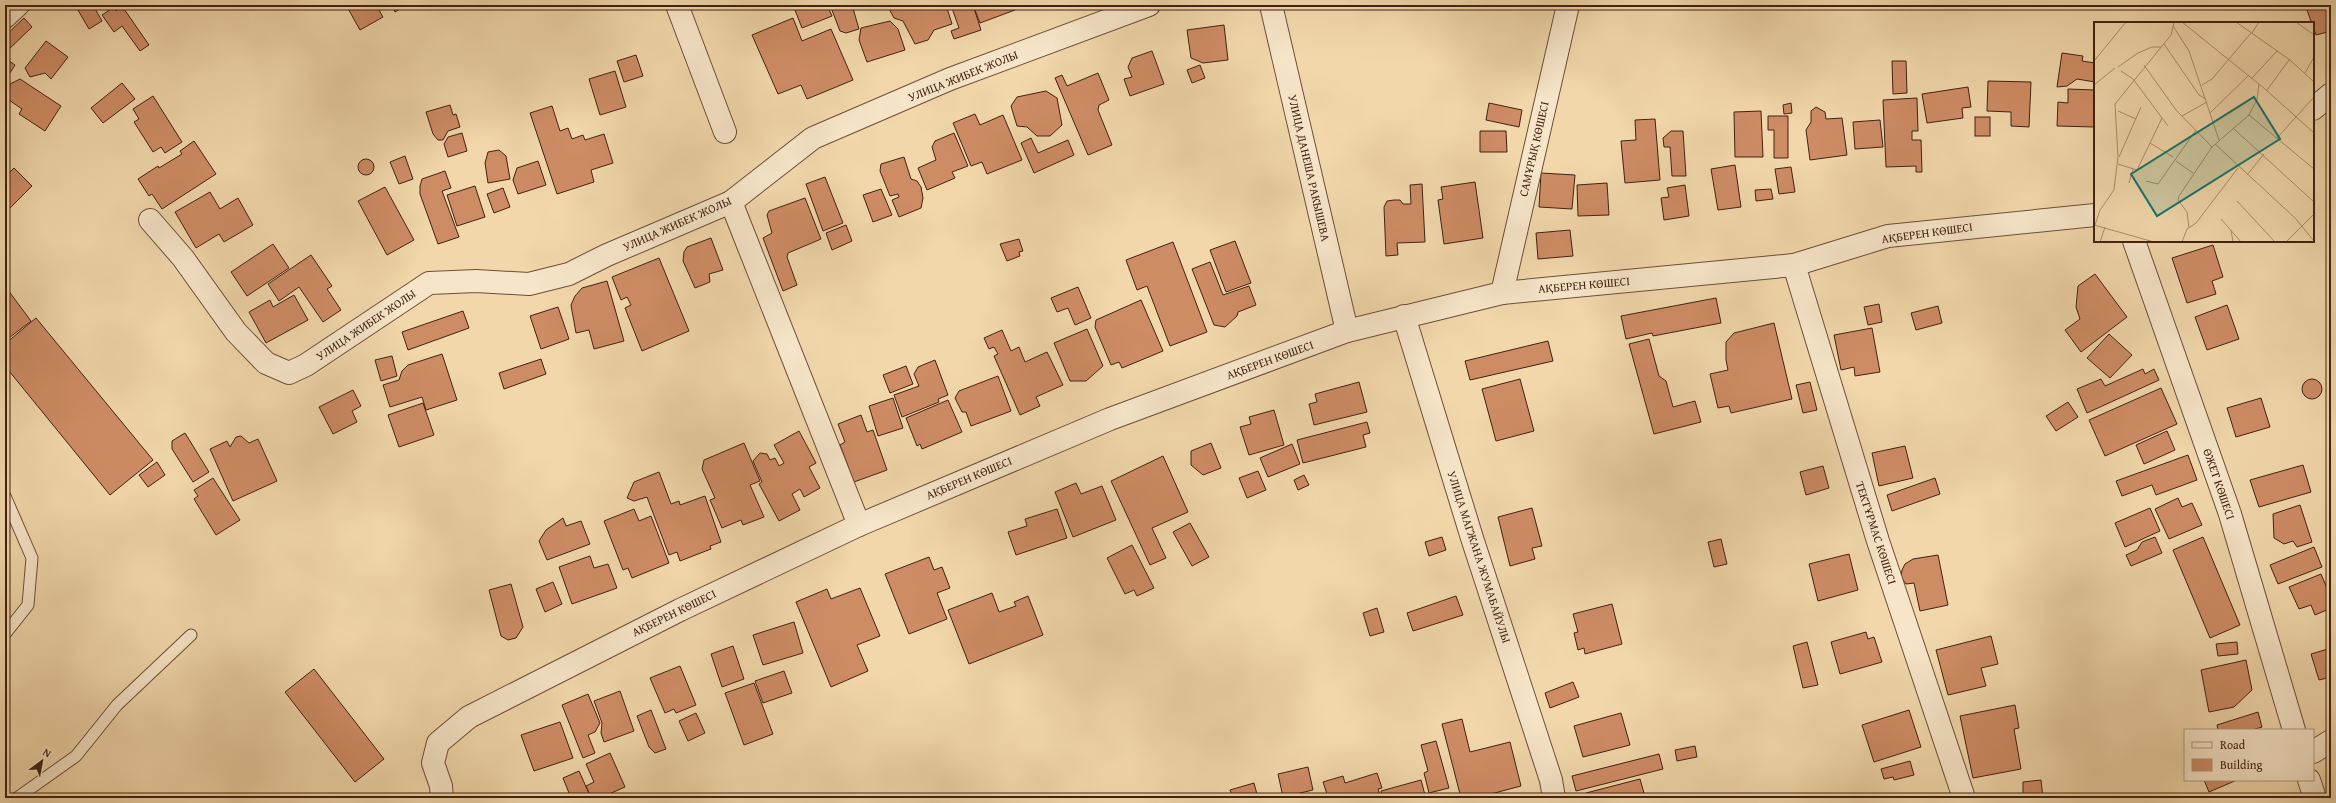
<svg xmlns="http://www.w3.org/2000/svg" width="2336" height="803" viewBox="0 0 2336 803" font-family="'Gentium Book Plus',serif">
	<rect width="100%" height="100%" fill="#f1d7aa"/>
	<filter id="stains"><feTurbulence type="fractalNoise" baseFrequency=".005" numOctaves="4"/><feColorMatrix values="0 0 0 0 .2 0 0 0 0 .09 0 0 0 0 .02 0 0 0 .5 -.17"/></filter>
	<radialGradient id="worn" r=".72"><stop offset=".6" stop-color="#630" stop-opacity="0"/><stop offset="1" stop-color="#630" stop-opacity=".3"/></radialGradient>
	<g fill="#ce8c65" stroke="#422112">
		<path d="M75,5H93L102,21L89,29Z"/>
		<path d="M346,5H376L383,17L360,30Z"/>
		<path d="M392,5H407L395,12Z"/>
		<path d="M793,5H827L832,16L802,28Z"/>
		<path d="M830,5H852L859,29L846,33L840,31Z"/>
		<path d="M887,5H946L952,24L934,30L928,40L915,44L903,21L894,18Z"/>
		<path d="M951,5H973L981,30L954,39L951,31L959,28Z"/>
		<path d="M973,5H1014L1015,10L980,23Z"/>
		<path d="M2321,5H2331V31L2316,35L2307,10Z"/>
		<path d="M122,6L149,45L140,51L122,26L114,32L102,15L114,7L116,11Z"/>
		<path d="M24,18L32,27L5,53V36Z"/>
		<path d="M793,18L802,41L831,29L853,80L807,99L801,85L778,94L752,35Z"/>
		<path d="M890,21L898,29L905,50L867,62L859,40L861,28Z"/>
		<path d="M1224,25L1228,60L1203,63L1191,58L1187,30Z"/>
		<path d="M46,41L68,57L51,79L45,73L30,77L25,68Z"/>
		<path d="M1152,51L1164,84L1130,96L1124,79L1132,77L1128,67L1132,58Z"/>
		<path d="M2062,53L2083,56L2082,61L2095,63V82L2077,79L2067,86L2057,87Z"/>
		<path d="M636,55L643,76L624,82L617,61Z"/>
		<path d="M5,58L15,65L6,79L5,78Z"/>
		<path d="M1892,61H1906L1907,93L1893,94Z"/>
		<path d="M1200,65L1205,78L1192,83L1187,70Z"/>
		<path d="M615,71L626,107L600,115L589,79Z"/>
		<path d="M1098,73L1109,100L1099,105L1098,110L1112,145L1088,155L1055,78L1062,75L1067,86Z"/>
		<path d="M20,79L61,106L45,131L19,114L22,109L9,100L10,84Z"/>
		<path d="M1988,81L2031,82L2029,127L2011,126V112L1987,111Z"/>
		<path d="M122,83L135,99L103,123L91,108Z"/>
		<path d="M1968,87L1971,107L1962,108L1963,118L1927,123L1922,94Z"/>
		<path d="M2068,89L2095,90V127L2057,126L2058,102L2068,103Z"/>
		<path d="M1046,91L1057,98L1062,125L1050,136H1037L1027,127L1017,126L1011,106L1017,97Z"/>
		<path d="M153,96L182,142L165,153L161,147L153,152L134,122L139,119L133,109Z"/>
		<path d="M1917,98L1918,131H1912V140H1921L1922,172H1916V166L1886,167L1883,100Z"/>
		<path d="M1489,103L1522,110L1519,127L1486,120Z"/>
		<path d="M1791,103L1792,113L1784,114L1783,105Z"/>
		<path d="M450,105L453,115L456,114L460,127L448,131L443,140H438L433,134L426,112Z"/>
		<path d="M552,106L560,131L568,128L572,139L583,135L585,140L604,134L613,163L591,170L594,182L557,194L530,113Z"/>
		<path d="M1816,107L1825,112L1826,119L1842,118L1847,155L1810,160L1806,130L1811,122V111Z"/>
		<path d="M1761,111L1763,157H1735L1734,112Z"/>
		<path d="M975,114L980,125L1003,115L1022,160L987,174L982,162L971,166L953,123Z"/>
		<path d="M1768,116H1788V158H1774V130H1768Z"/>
		<rect x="1975" y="117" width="15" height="19"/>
		<path d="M1655,119L1660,180L1625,183L1621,141L1636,140L1635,120Z"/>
		<path d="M1880,120L1883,147L1855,149L1853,122Z"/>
		<path d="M1480,131H1506L1507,152H1480Z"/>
		<path d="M1671,131H1683L1686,176H1672L1670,147H1664L1663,138Z"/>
		<path d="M462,133L467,151L448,157L444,144L448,137Z"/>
		<path d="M954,133L968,166L952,172L955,178L927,190L918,168L936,160L932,147L935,141Z"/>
		<path d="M1031,138L1038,153L1068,140L1074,155L1034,173L1021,143Z"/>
		<path d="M194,141L216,174L162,209L152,194L149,196L138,179L158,166L159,168L182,154L180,151Z"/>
		<path d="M499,150L506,156L510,179L488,183L485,163L488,152Z"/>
		<path d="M405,156L413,179L399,184L390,162Z"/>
		<path d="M904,157L911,179L917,181L921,187L923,198L921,208L899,217L892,200L899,197L898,194L890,196L880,171L881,164Z"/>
		<circle cx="366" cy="167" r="8"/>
		<path d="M538,161L546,185L518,194L513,180L517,168Z"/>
		<path d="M1735,165L1741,207L1718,210L1711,169Z"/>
		<path d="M1791,167L1795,192L1779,194L1775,169Z"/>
		<path d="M14,168L32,186L5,213V177Z"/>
		<path d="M445,171L451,188L442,191L459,237L438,244L420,194V186L422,179Z"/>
		<path d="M1541,173L1575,175L1572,209L1539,207Z"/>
		<path d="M825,177L843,223L823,231L806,184Z"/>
		<path d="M1475,182L1483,238L1444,244L1438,200L1443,199L1441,187Z"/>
		<path d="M1607,183L1609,215L1578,216L1577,185Z"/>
		<path d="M1422,184L1425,242L1397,243L1398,255L1386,256L1384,207L1387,201L1394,200H1400L1403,204H1411L1410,185Z"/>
		<path d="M1685,185L1689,216L1664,220L1661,198L1669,197L1667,188Z"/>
		<path d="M475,186L485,217L457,226L447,195Z"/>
		<path d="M385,187L414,240L387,255L358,201Z"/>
		<path d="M503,188L510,207L494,213L487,194Z"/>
		<path d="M881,189L892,215L873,222L863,195Z"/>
		<path d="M1771,189L1773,199L1756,201L1755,190Z"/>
		<path d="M210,192L220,209L238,198L253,225L224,242L219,234L196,248L175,212Z"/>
		<path d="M805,198L821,239L788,253L787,257L797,285L783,291L763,238L772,233L767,215L769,211Z"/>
		<path d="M846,225L852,241L832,250L826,233Z"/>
		<path d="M1570,230L1573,256L1538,259L1536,233Z"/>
		<path d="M711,238L723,270L709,274L710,282L695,288L683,261L684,252L687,247Z"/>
		<path d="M1019,239L1023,251L1019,252L1020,256L1007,261L1000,244Z"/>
		<path d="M1235,241L1251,283L1226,292L1210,250Z"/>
		<path d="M1173,242L1207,332L1170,346L1147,286L1137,290L1126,260Z"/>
		<path d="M273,244L289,268L247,296L231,272Z"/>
		<path d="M2213,245L2223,277L2212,281L2216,294L2187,303L2172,258Z"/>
		<path d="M311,255L332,286L327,289L341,310L323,322L299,287L279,301L268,284Z"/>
		<path d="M659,258L689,331L642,351L625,308L631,305L627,297L621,300L612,277Z"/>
		<path d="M1210,262L1223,295L1249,286L1256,305L1238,312L1237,316L1225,327L1214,325L1192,269Z"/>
		<path d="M2095,274L2127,317L2081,352L2065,330L2080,319L2076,307L2078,286Z"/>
		<path d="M607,281L624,341L594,349L589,330L576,333L571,305L575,296L582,288Z"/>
		<path d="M5,286L31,321L5,341Z"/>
		<path d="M1078,287L1091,318L1075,325L1068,308L1057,312L1051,298Z"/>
		<path d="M294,295L308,320L266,343L249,312L270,300L273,307Z"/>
		<path d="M1716,298L1721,323L1653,336L1652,333L1626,339L1621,316Z"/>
		<path d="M1141,300L1163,351L1122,368L1119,362L1111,365L1095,327L1096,320Z"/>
		<path d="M1879,304L1882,322L1868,325L1864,307Z"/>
		<path d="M2227,305L2239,339L2207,350L2195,317Z"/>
		<path d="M1938,306L1942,323L1916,330L1911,313Z"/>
		<path d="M558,307L569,339L541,349L530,316Z"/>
		<path d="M463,311L469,328L408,350L402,332Z"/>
		<path d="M36,318L153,460L110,495L5,366V344Z"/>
		<path d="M1774,323L1792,399L1731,413L1729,406L1718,408L1710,374L1728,370L1726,360V342L1734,333Z"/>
		<path d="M1872,328L1880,372L1855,376L1854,367L1841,370L1834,335Z"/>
		<path d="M1087,329L1103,366L1086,381H1070L1054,343Z"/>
		<path d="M1002,330L1011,351L1019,347L1025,362L1047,352L1063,385L1036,397L1040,406L1020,415L994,356L998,354L994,347L989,349L984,338Z"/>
		<path d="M2109,334L2132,355L2110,378L2087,358Z"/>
		<path d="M1649,339L1659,376L1666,381L1673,407L1695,401L1701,422L1654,434L1629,344Z"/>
		<path d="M1548,341L1553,361L1470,380L1465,361Z"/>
		<path d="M442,354L457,400L426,410L422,397L390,407L383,385L399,380L402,371L408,365Z"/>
		<path d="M392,356L397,376L381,381L375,360Z"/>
		<path d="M541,359L546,374L504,389L499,373Z"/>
		<path d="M935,360L948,395L938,399L939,402L902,417L894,395L919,386L914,374L918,367Z"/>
		<path d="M906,366L913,384L890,393L883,375Z"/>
		<path d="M2143,369L2145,374L2154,369L2159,380L2087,413L2077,389L2101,379L2105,386Z"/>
		<path d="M998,376L1011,411L971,426L966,412H962L955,398L959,391Z"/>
		<circle cx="2312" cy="389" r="10"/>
		<path d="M1520,379L1534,431L1496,441L1482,389Z"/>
		<path d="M1359,382L1367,412L1314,425L1309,404L1317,402L1315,394Z"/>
		<path d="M1810,382L1817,410L1803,413L1796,385Z"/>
		<path d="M2161,388L2177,424L2105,456L2089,420Z"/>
		<path d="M353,390L361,406L352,411L357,422L333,434L319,407Z"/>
		<path d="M893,398L903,428L878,436L869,406Z"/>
		<path d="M2261,398L2270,427L2236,437L2227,408Z"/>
		<path d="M948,400L962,432L922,449L920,444L917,446L906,418Z"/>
		<path d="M2068,402L2078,417L2056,431L2046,416Z"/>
		<path d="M423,403L434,435L399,447L388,415Z"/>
		<path d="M1274,410L1284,445L1249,455L1240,427L1251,424L1249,417Z"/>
		<path d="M861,415L867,432L873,430L887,470L854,482L840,445L845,442L838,424Z"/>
		<path d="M1367,422L1370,433L1363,435L1366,447L1303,463L1297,440Z"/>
		<path d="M799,431L816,463L809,467L820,488L804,497L800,489L792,494L800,510L779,521L759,484L762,482L753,461L760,453L767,454L770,460L775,458L779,466L784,463L774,445Z"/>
		<path d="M2167,431L2175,450L2144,464L2136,445Z"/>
		<path d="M185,433L209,472L193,482L172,449V441Z"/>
		<path d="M241,436L249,443L258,439L277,481L233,501L210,449L227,441L230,447L236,437Z"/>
		<path d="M744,443L760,481L750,485L764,517L743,525L741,520L722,528L710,500L715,498L702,469L704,460Z"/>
		<path d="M1211,443L1221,468L1203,475L1191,465V451Z"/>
		<path d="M1292,444L1300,464L1268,477L1260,458Z"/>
		<path d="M1905,446L1913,478L1879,486L1872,453Z"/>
		<path d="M2188,455L2197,480L2156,495L2152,485L2122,496L2116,481Z"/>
		<path d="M1163,456L1188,512L1152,528L1166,558L1150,565L1111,481Z"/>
		<path d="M157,462L165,475L148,487L139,475Z"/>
		<path d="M2303,465L2311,492L2259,507L2250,480Z"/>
		<path d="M1823,466L1829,488L1806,495L1800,472Z"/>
		<path d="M1258,471L1266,490L1247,498L1239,478Z"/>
		<path d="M659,472L671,504L679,501L680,505L705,496L721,542L710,546L711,549L680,561L677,552L669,555L647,497L634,501L627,498L634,482Z"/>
		<path d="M1304,475L1309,485L1298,490L1294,480Z"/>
		<path d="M213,478L240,520L216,535L194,499L198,496L194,490Z"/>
		<path d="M1935,478L1940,494L1892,511L1887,495Z"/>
		<path d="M1076,483L1081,494L1102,486L1116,520L1073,537L1055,492Z"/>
		<path d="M2178,498L2182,507L2192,503L2202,525L2169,539L2155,509Z"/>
		<path d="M2300,505L2312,542L2297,547L2293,541L2284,544L2274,538L2273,514Z"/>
		<path d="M1532,508L1542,546L1532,548L1535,559L1510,566L1498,517Z"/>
		<path d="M2150,508L2160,531L2125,547L2115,523Z"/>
		<path d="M634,509L639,521L651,516L669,563L632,578L628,568L623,570L604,521Z"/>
		<path d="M1057,509L1067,538L1016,555L1008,532L1027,526L1025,519Z"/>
		<path d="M563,518L566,526L581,521L590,544L547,560L539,541L546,530Z"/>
		<path d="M1190,523L1209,557L1192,566L1173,532Z"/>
		<path d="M1442,537L1446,550L1429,556L1425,542Z"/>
		<path d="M2155,537L2162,553L2131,566L2126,555L2137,550L2142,542Z"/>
		<path d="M2203,537L2240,625L2210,638L2173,550Z"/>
		<path d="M1721,539L1727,564L1714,567L1708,542Z"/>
		<path d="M1132,545L1154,588L1137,596L1134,590L1125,594L1107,558Z"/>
		<path d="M2314,547L2322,567L2278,584L2270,565Z"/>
		<path d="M1849,554L1858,590L1818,601L1809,564Z"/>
		<path d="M1938,555L1948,605L1920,611L1914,583L1906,584L1901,577L1902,570L1905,564L1913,559Z"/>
		<path d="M590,556L594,568L608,564L617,588L572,604L559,567Z"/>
		<path d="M929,557L934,570L942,567L950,588L937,593L947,619L909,634L885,574Z"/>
		<path d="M2321,574L2331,598V608L2315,615L2311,605L2299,609L2289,587Z"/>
		<path d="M553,582L562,604L545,612L536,589Z"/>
		<path d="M511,584L523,627L516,638L508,640L501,636L489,590Z"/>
		<path d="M860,588L880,636L857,645L868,671L831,687L796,602L827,589L831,599Z"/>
		<path d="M992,593L999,612L1016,606L1014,602L1028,596L1043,635L969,664L948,610Z"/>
		<path d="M1456,596L1463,615L1413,631L1407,613Z"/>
		<path d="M1612,604L1622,644L1585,654L1584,648L1578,650L1574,633L1578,632L1573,614Z"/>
		<path d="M1377,608L1384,632L1370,636L1363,613Z"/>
		<path d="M794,622L803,653L763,665L753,635Z"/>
		<path d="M1866,632L1868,639L1874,637L1882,662L1840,674L1831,642Z"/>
		<path d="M1991,636L1998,664L1981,668L1986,686L1948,695L1936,650Z"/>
		<path d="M1807,642L1818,685L1803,688L1793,646Z"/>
		<path d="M2237,642L2238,654L2218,656L2216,644Z"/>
		<path d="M733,646L744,679L722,687L711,654Z"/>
		<path d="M2331,648V677L2319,680L2311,654Z"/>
		<path d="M2246,660L2252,690L2234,707L2209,712L2201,670Z"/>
		<path d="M680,666L696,705L676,713L674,709L665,713L650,678Z"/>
		<path d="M314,669L384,759L355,782L285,692Z"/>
		<path d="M784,671L792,693L763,703L755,681Z"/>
		<path d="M1573,682L1579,697L1550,708L1545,693Z"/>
		<path d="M754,683L773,734L744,745L725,693Z"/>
		<path d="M620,691L634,731L604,742L601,733L602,723L594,701Z"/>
		<path d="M588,694L600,723L595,732L588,735L595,753L583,758L562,705Z"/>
		<path d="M2015,705L2019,728L2014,729L2021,769L1973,778L1960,716Z"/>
		<path d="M651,710L666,749L655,753L649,747L637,716Z"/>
		<path d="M1909,710L1921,747L1874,762L1862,725Z"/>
		<path d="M2258,712L2262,727L2252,730H2218L2217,725Z"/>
		<path d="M696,713L705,733L688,741L679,721Z"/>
		<path d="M1621,713L1630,745L1583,757L1574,726Z"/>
		<path d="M1462,719L1470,752L1510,742L1521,786L1487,795L1488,798H1461L1442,724Z"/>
		<path d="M560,722L573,758L534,771L521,735Z"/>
		<path d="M1436,741L1449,788L1429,793L1424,773L1428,771L1421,745Z"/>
		<path d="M1695,746L1697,757L1677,761L1675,750Z"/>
		<path d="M610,753L625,787L600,798H591L586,786L594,782L586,764Z"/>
		<path d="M1659,754L1663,769L1576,791L1572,776Z"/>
		<path d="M1910,761L1914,775L1894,780L1893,777L1884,779L1881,769Z"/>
		<path d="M1308,767L1313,790L1283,797L1278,774Z"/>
		<path d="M579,771L591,798H571L563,778Z"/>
		<path d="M1377,773L1382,788L1378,789L1381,798H1326L1328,797L1323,782L1343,776L1345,783Z"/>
		<path d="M1640,779L1644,793L1635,795V798H1587L1586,793Z"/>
		<path d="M1421,780L1425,795L1421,796V798H1383L1381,791Z"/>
		<path d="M2041,780L2043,798H2023V782Z"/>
		<path d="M2204,780H2237L2209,792Z"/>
		<path d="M1254,783L1258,798H1233L1230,790Z"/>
	</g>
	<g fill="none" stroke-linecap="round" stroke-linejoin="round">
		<defs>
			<g id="service">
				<path d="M5,496L32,558L28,605L5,634"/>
				<path d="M17,798L76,756L117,705L191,635"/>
			</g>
			<g id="minor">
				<path d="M677,5L725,132"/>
				<path d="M1271,5L1347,331"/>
				<path d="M5,17L18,5"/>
				<path d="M2313,109L2331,94"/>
				<path d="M731,202L859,525"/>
				<path d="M150,220L183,258L236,332L266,363L289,373L306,365L429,283L476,281L529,284L569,274L607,255L731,202L813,138L950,79L1149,5"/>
				<path d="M2134,241L2230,514L2294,730"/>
				<path d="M1794,265L1878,541L1964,798"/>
				<path d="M1502,293L1568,5"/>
				<path d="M1404,316L1472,538L1551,780L1554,798"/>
				<path d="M2313,752L2331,741"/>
				<path d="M2309,780L2315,798"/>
				<path d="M442,798L441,786L433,763L438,743L469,717L680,610L859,525L1110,419L1347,331L1502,293L1794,265L1888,236L2095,215"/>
			</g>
		</defs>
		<use href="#service" stroke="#6e4e38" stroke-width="13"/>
		<use href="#minor" stroke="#6e4e38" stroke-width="24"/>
		<use href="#service" stroke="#f6e5c8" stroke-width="11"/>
		<use href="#minor" stroke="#f6e5c8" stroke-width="22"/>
	</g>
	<g text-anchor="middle" stroke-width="3" stroke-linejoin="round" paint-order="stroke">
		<g font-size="12" fill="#422112" stroke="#f6e5c8">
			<text transform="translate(963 76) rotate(-22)" y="4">УЛИЦА ЖИБЕК ЖОЛЫ</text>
			<text transform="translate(1534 149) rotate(-77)" y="4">САМҰРЫҚ КӨШЕСІ</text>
			<text transform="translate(1309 168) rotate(77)" y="4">УЛИЦА ДАНЕША РАКЫШЕВА</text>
			<text transform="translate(677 224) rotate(-24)" y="4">УЛИЦА ЖИБЕК ЖОЛЫ</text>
			<text transform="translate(1927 233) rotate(-8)" y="4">АҚБЕРЕН КӨШЕСІ</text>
			<text transform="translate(1584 285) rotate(-5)" y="4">АҚБЕРЕН КӨШЕСІ</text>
			<text transform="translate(366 325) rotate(-34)" y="4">УЛИЦА ЖИБЕК ЖОЛЫ</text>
			<text transform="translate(1270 360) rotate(-20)" y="4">АҚБЕРЕН КӨШЕСІ</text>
			<text transform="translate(969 478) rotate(-23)" y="4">АҚБЕРЕН КӨШЕСІ</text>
			<text transform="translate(2219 484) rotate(71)" y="4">ӨЖЕТ КӨШЕСІ</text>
			<text transform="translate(1876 533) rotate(72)" y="4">ТЕКТҰРМАС КӨШЕСІ</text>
			<text transform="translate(1479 557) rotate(72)" y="4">УЛИЦА МАГЖАНА ЖУМАБАЙУЛЫ</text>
			<text transform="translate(674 613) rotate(-26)" y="4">АҚБЕРЕН КӨШЕСІ</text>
		</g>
	</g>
	<g transform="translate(2094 22)">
		<rect width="220" height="220" fill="#f1d7aa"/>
		<path fill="none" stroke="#ab8e6d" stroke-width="1" d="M88,0L171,67L220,111M142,0L196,38L220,60M202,0L220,13M79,4L95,29L125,118M158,11L165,0M70,22L105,73L112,77M0,39L32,0M50,43L82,88L118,125M24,45L44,31L58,25H67M27,49L39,57L74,104M211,51L220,35M158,56L183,29M0,63L21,46M108,63L118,57L157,11M173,68L195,38M24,89L42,97M116,91L155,53M155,93L220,147M88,94L113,80M140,107L220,180M183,116L220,75M56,121L79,135M121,122L201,196L220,219M25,135L47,85M82,139L99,151M24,142L43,148L68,96M153,153L170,132M52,159L64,162L102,108M35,161L39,147M143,179L181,220M127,197L147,220M0,203L60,220M1,203L6,188L20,168L24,135L21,82L77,13L80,0M95,206L93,190L84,178L85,174L118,125L155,93L163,77L165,62M137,208L139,220M6,220L11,205M88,220L93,207L102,201L144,146M192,220L220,192"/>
		<path fill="#0f766e" fill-opacity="0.15" stroke="#0f766e" stroke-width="2" d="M160,75L186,117L63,194L37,152Z"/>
		<rect width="220" height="220" fill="none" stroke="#422112" stroke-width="2"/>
	</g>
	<rect width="2336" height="803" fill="none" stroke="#f1d7aa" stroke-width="20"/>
	<rect x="6" y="6" width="2324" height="791" fill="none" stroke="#422112" stroke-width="2"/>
	<rect x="10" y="10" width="2316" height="783" fill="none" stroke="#422112"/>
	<rect x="2184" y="729" width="130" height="52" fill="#f6e5c8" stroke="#ae977f"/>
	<rect x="2192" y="742" width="20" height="6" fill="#f6e5c8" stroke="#ae977f"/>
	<text x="2220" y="749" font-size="12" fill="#422112">Road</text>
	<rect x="2192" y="759" width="20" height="12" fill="#ce8c65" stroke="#ae977f"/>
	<text x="2220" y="769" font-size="12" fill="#422112">Building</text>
	<g transform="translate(42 761) rotate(32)" stroke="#f6e5c8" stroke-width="3" paint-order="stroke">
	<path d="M0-3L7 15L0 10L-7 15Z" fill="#422112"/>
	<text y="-6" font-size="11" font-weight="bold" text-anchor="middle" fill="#422112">N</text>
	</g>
	<rect width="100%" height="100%" filter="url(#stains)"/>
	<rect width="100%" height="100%" fill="url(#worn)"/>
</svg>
